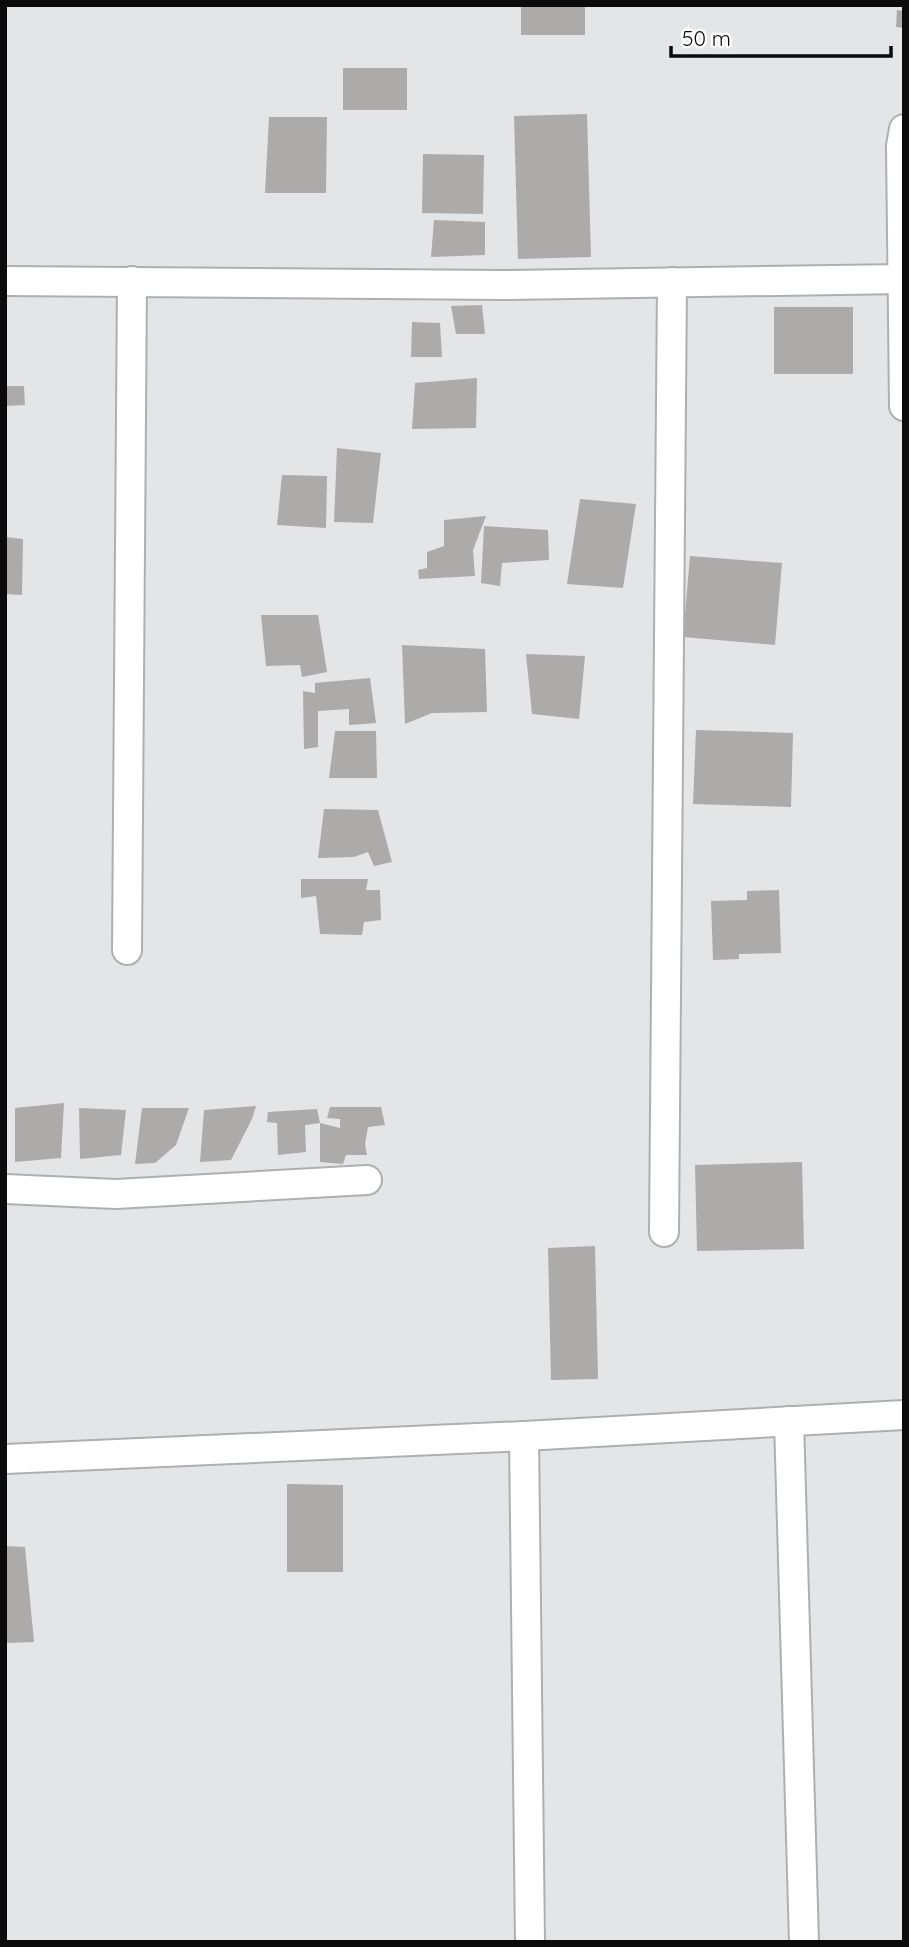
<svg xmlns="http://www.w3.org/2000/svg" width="909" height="1947" viewBox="0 0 909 1947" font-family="Quicksand,sans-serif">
	<rect width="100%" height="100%" fill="#e4e5e6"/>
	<g fill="#acabaa">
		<rect x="521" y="5" width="64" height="30"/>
		<path d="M897,10L904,11V28L896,27Z"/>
		<rect x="343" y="68" width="64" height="42"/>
		<path d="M587,114L591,257L518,259L514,116Z"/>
		<path d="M269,117H327L326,193H265Z"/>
		<path d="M423,154L484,155L483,214L422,213Z"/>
		<path d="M434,220L485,222V255L431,257Z"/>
		<path d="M482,305L485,334H456L451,306Z"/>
		<rect x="774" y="307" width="79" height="67"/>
		<path d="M412,322L440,323L442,357H411Z"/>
		<path d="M477,378L476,428L412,429L415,383Z"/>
		<path d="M6,386H24L25,405L5,406Z"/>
		<path d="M337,448L381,453L373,523L334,522Z"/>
		<path d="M282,475L327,476L326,528L277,525Z"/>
		<path d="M580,499L636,504L623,588L567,584Z"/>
		<path d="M486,516L473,550L475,576L419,579L418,570L427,568V552L444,546V520Z"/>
		<path d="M484,526L548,530L549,560L502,563L500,586L481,583Z"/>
		<path d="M5,537L23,539L22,595L5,594Z"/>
		<path d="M690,556L782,563L775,645L683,637Z"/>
		<path d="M261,615H318L327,672L302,677L300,665L266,666Z"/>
		<path d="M402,645L485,649L487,712L432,713L405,724Z"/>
		<path d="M526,654L585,656L579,719L532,714Z"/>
		<path d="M370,678L376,723L349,725V709L318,711V747L304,749L303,691L315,693V683Z"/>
		<path d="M696,730L793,733L791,807L693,804Z"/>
		<path d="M335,731H376L377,778H329Z"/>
		<path d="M324,809L378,810L392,862L374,866L368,852L354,857L318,858Z"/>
		<path d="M301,879H368L366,890H380L381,920L364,922L362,935L320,934L316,896L301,898Z"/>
		<path d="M779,890L781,953L739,954V959L713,960L711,901L747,900V891Z"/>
		<path d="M64,1103L61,1158L15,1162V1108Z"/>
		<path d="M256,1106L252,1119L231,1160L200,1162L204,1110Z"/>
		<path d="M330,1107H381L385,1125L368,1127L365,1144L367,1155H346L343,1164L320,1162V1123L340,1128V1119L327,1118Z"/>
		<path d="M79,1108L126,1110L121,1155L80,1159Z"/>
		<path d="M142,1108H189L176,1145L155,1163L135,1164Z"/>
		<path d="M317,1109L320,1123L305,1125L306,1152L278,1155L277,1123L267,1122L268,1112Z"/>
		<path d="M802,1162L804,1249L697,1251L695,1165Z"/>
		<path d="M595,1246L598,1379L551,1380L548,1248Z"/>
		<path d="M287,1484L343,1485V1572H287Z"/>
		<path d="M5,1546L25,1547L34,1642L5,1643Z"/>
	</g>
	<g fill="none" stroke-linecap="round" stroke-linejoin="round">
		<defs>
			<g id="street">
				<path d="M904,129L901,146L904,406"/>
				<path d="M5,281L503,285L904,279"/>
				<path d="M127,950L132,281"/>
				<path d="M5,1189L116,1194L367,1180"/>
				<path d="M664,1232L672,282"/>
				<path d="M789,1421L804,1942"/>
				<path d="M524,1436L530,1942"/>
				<path d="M5,1459L524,1436L904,1415"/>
			</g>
		</defs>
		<use href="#street" stroke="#aeafb1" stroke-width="32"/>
		<use href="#street" stroke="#fff" stroke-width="28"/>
	</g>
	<rect width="909" height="1947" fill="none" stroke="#0b0b0c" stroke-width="14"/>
	<path d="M671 46v10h220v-10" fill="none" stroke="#0b0b0c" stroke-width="3.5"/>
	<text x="682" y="46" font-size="21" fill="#0b0b0c" stroke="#ffffff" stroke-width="5" paint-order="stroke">50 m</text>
</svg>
